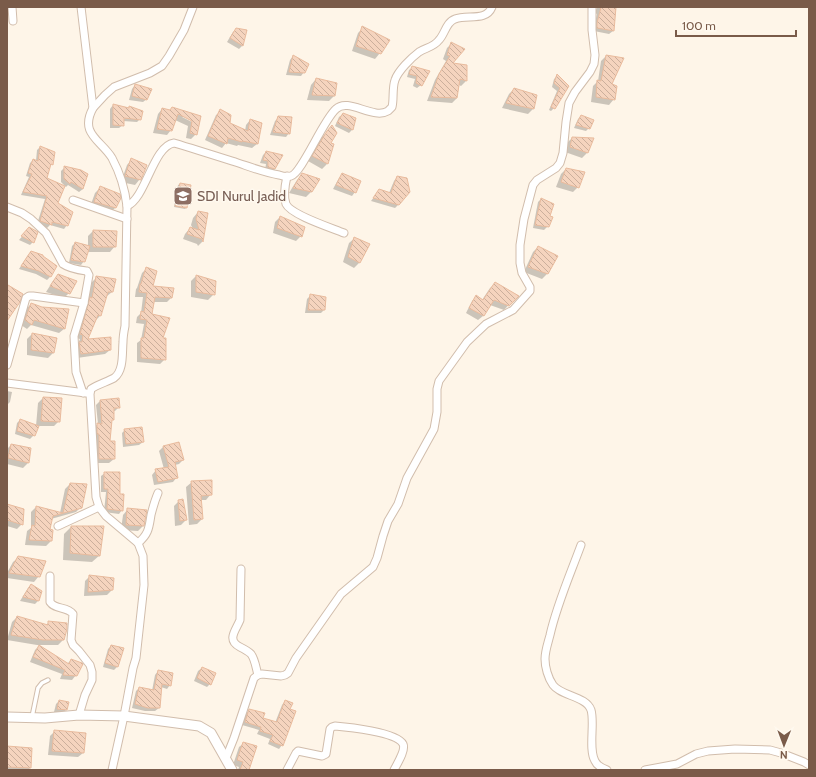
<svg xmlns="http://www.w3.org/2000/svg" width="816" height="777" viewBox="0 0 816 777" font-family="Cabin,sans-serif">
	<defs>
		<pattern id="building-back-hatch" width="6" height="6" patternUnits="userSpaceOnUse"><rect width="6" height="6" fill="#f5d4be"/><path d="M-1 5l2 2M0 0l6 6M5-1l2 2" fill="none" stroke="#cbaf9c"/></pattern>
	</defs>
	<rect width="100%" height="100%" fill="#fef5e8"/>
	<g fill="#0003" fill-rule="evenodd">
		<path d="M597,7H615L613,31L609,34L594,31V27L597,14L595,13Z"/>
		<path d="M363,28L380,53L375,59L352,51L358,33Z"/>
		<path d="M237,29L246,31L242,46L239,49L227,42L233,32Z"/>
		<path d="M452,43L451,64L466,65V81L461,86L459,85L457,98L452,103L427,101L435,80L446,61L443,59L447,48Z"/>
		<path d="M293,56L304,72L301,76L286,75L290,60Z"/>
		<path d="M606,56L614,99L609,105L591,102L593,86L598,81L601,61Z"/>
		<path d="M413,67L428,71L421,85L417,88L413,86L415,79L407,77L409,70Z"/>
		<path d="M557,76L568,86L554,108L551,111L549,110L557,91L552,87L554,79Z"/>
		<path d="M316,79L334,96L329,101L307,100L311,85Z"/>
		<path d="M135,85L147,99L143,102L129,100L132,89Z"/>
		<path d="M514,89L536,96L533,109L528,114L502,108L509,94Z"/>
		<path d="M113,105L127,109L130,107L140,119L137,122L123,121V125L119,128H110V109Z"/>
		<path d="M162,109L200,117L196,134L191,139L186,138L188,126L175,120L171,130L167,135L153,133L158,114ZM182,117H187L197,122L196,124Z"/>
		<path d="M221,111L229,124L245,131L246,125L250,120L261,123L257,144L252,148L238,145L237,146L226,143L222,148L205,140L216,115Z"/>
		<path d="M343,114L355,119L352,130L349,133L335,126L339,117Z"/>
		<path d="M581,116L589,128L586,131L574,128L578,119Z"/>
		<path d="M279,117L289,133L286,137L270,135L275,121Z"/>
		<path d="M332,127L330,143L333,145L327,164L322,169L308,161L322,137Z"/>
		<path d="M572,138L592,139L587,153L582,158L565,152L567,143Z"/>
		<path d="M40,147L52,164L49,167L46,179L67,225L64,229L50,225L47,228L37,224L45,199L21,195L29,177L26,176L30,163L33,160L36,161L37,150Z"/>
		<path d="M266,152L275,169L271,172L265,170L266,164L260,163L263,155Z"/>
		<path d="M132,159L140,179L135,185L121,182L127,165Z"/>
		<path d="M64,168L80,171L87,175L83,189L79,192L68,185L66,187L61,182V171Z"/>
		<path d="M566,169L578,187L573,192L556,187L561,174Z"/>
		<path d="M303,174L312,191L306,197L289,193L297,180Z"/>
		<path d="M342,175L355,192L352,196L333,189L339,178Z"/>
		<path d="M397,177L398,205L395,208L371,201L379,190L389,193L394,181Z"/>
		<path d="M180,184L186,208L185,209L174,207L178,185Z"/>
		<path d="M101,187L116,207L110,213L90,207L95,193Z"/>
		<path d="M541,199L549,217L548,226L544,230L533,228L538,202Z"/>
		<path d="M198,212L206,214L202,242L198,246L197,244L183,239L185,234L190,228L193,229L191,225L193,218Z"/>
		<path d="M280,217L301,236L296,241L273,233L275,222Z"/>
		<path d="M93,231L115,246L110,252H87L84,261L81,265L69,263L72,246L75,243L88,246V236Z"/>
		<path d="M26,232L33,242L30,245L19,240Z"/>
		<path d="M355,238L369,245L359,263L354,268L343,262L349,243Z"/>
		<path d="M538,247L547,274L542,279L524,272L533,252Z"/>
		<path d="M31,252L56,266L50,277L47,280L36,274L19,269L28,255Z"/>
		<path d="M147,268L151,287L171,298L167,302H153L151,315L161,339L165,359L160,364L137,362V343L141,340L144,324L136,323L137,317L141,313L143,297H135L136,289L137,288L142,273Z"/>
		<path d="M58,276L69,293L64,298L46,292L53,281Z"/>
		<path d="M196,276L214,294L208,300L191,297V281Z"/>
		<path d="M97,277L112,292L107,296H106L100,316L96,320L86,341L110,350L105,354L77,358L75,347L78,344L80,339L76,338L86,303L88,301L92,282Z"/>
		<path d="M495,284L517,296L504,310L490,305L483,316L478,320L466,313L472,301L476,296L482,300L490,288Z"/>
		<path d="M311,295L324,310L321,313H305L307,299Z"/>
		<path d="M31,304L42,308L68,310L64,329L59,333L31,325L27,329L21,325L26,309Z"/>
		<path d="M32,334L56,338L53,353L48,358L27,355V339Z"/>
		<path d="M7,391L12,392L10,402L7,405Z"/>
		<path d="M43,398L59,421L54,426H38L34,435L30,439L15,434L17,423L20,420L36,426L38,403Z"/>
		<path d="M100,401L119,407L115,411H113V419L111,421L109,442L114,459L109,463H95L93,428L98,424L96,405Z"/>
		<path d="M125,430L143,442L139,445L123,447L122,433Z"/>
		<path d="M11,445L30,448L28,463L23,468L7,464V449Z"/>
		<path d="M163,447L183,460L179,464L175,465L177,477L173,482L154,485L152,475L156,470L164,469L159,451Z"/>
		<path d="M105,473L119,495L122,510L119,514L104,512L106,492H101V476Z"/>
		<path d="M192,482L211,494L206,500H200L202,519L197,524L189,525L186,487Z"/>
		<path d="M70,484L81,507L76,512L51,519L49,530L51,541L46,546L25,545L27,531L31,528V512L36,507L60,513L65,489Z"/>
		<path d="M179,501L186,520L181,525L175,526L174,506Z"/>
		<path d="M7,505L22,524L17,529L7,526Z"/>
		<path d="M128,509L143,526L138,531L121,530L123,515Z"/>
		<path d="M71,527L100,555L92,562L63,560L64,534Z"/>
		<path d="M19,557L39,576L34,582L7,578V573L13,562Z"/>
		<path d="M90,576L112,590L107,595L84,596L85,581Z"/>
		<path d="M31,585L41,591L38,601L35,604L20,601L28,588Z"/>
		<path d="M17,617L45,626L49,622L63,640L58,645H37L7,640L12,622Z"/>
		<path d="M39,646L67,664L71,660L76,675L72,680L60,679L62,674L30,662L35,650Z"/>
		<path d="M111,646L117,667L114,670L103,667L108,649Z"/>
		<path d="M202,668L210,684L207,687L194,681L198,671Z"/>
		<path d="M158,671L170,685L167,689L161,687L159,708L155,711H145L132,708L136,691L139,688L152,691L155,675Z"/>
		<path d="M59,701L66,710L63,713L54,712L56,704Z"/>
		<path d="M285,701L289,709L282,745L279,749L268,744L270,739L257,734L259,730L242,725L246,714L249,710L262,719L275,723L282,705Z"/>
		<path d="M55,731L83,753L78,757L48,755L50,736Z"/>
		<path d="M244,743L248,770H238L239,767L233,765L239,747Z"/>
		<path d="M7,747L31,749L30,768L28,770H7Z"/>
	</g>
	<g fill="url(#building-back-hatch)" stroke="#e9bb9d">
		<path d="M601,7H616L614,31L597,28V23Z"/>
		<path d="M362,26L390,40L381,54L356,46Z"/>
		<path d="M236,28L247,30L243,46L230,38Z"/>
		<path d="M451,42L465,49L453,63L467,65V81L460,79L457,98L431,97L439,74L450,56L447,55Z"/>
		<path d="M293,55L309,64L305,73L289,72Z"/>
		<path d="M606,55L624,58L612,84L617,86L615,100L596,97L597,80L601,81Z"/>
		<path d="M412,66L430,71L422,86L416,83L417,76L409,74Z"/>
		<path d="M557,74L569,86L555,109L551,107L560,88L554,83Z"/>
		<path d="M316,78L337,83L335,96L312,95Z"/>
		<path d="M135,84L152,89L147,100L132,96Z"/>
		<path d="M514,88L537,95L534,109L506,103Z"/>
		<path d="M113,104L129,108V106L143,111L141,120L124,118V126L113,125Z"/>
		<path d="M172,107L201,116L197,135L190,133L192,121L178,114L172,131L157,129L162,108L170,110Z"/>
		<path d="M220,109L231,115L230,123L248,131L250,119L262,123L258,144L242,141V142L228,138L227,144L208,136Z"/>
		<path d="M343,113L356,118L353,130L337,123Z"/>
		<path d="M581,115L594,120L590,129L576,125Z"/>
		<path d="M278,116L292,117L290,134L273,132Z"/>
		<path d="M332,125L337,133L331,143L334,144L328,164L312,156L327,131Z"/>
		<path d="M572,137L594,138L588,153L570,147Z"/>
		<path d="M40,146L55,152L53,165L51,164L47,178L65,186L58,203L73,212L68,226L52,222V225L40,221L47,196L23,192L32,174L28,173L33,159L38,161Z"/>
		<path d="M266,151L283,155L275,169L268,167V161L263,160Z"/>
		<path d="M131,158L147,165L141,180L125,176Z"/>
		<path d="M64,166L81,170L88,174L83,189L71,182L70,184L64,179Z"/>
		<path d="M566,168L585,172L579,188L561,182Z"/>
		<path d="M302,173L320,179L312,192L293,188Z"/>
		<path d="M342,173L361,181L356,193L336,185Z"/>
		<path d="M397,176L407,178L410,192L399,205L373,198L379,189L391,193Z"/>
		<path d="M180,183L191,185L187,208L175,206Z"/>
		<path d="M100,186L120,194L121,198L116,208L94,202Z"/>
		<path d="M541,198L554,204L550,216L553,217L549,227L535,225Z"/>
		<path d="M198,211L208,213L203,242L202,239L187,234L190,227L199,230L196,219Z"/>
		<path d="M280,216L305,227L302,237L277,228Z"/>
		<path d="M29,227L38,232L34,243L21,236Z"/>
		<path d="M93,230L117,231L116,247H93Z"/>
		<path d="M354,237L370,244L360,263L348,257Z"/>
		<path d="M75,242L90,246L85,262L71,260Z"/>
		<path d="M538,246L558,256L548,274L528,267Z"/>
		<path d="M31,251L43,255V256L57,266L51,277L39,271L21,266Z"/>
		<path d="M146,267L157,271L153,286L174,288L172,298L155,297L152,314L170,318L163,338H166V360L141,358V338H144L147,320L140,319L141,311L144,312L147,293L139,292L140,284H141Z"/>
		<path d="M58,274L77,281L70,294L50,286Z"/>
		<path d="M196,275L216,281L215,295L196,292Z"/>
		<path d="M96,276L116,279L113,292H108L101,316L98,315L88,339L111,337V350L81,354L79,342H82L83,335L80,334L90,297L92,298Z"/>
		<path d="M495,282L519,296L509,306L494,300L484,316L469,308L476,295L483,300Z"/>
		<path d="M8,285L23,294L20,302L7,321V290Z"/>
		<path d="M310,294L326,297L325,310H308Z"/>
		<path d="M31,303L42,307L69,309L65,329L34,320L32,325L25,320Z"/>
		<path d="M32,333L57,338L54,353L31,350Z"/>
		<path d="M43,397L62,398L60,422L41,421Z"/>
		<path d="M119,398L120,408H114V420H112L110,441H115V459H99V434H97V423L102,424L100,400Z"/>
		<path d="M20,419L39,426L35,436L17,431Z"/>
		<path d="M142,427L144,442L126,444L124,429Z"/>
		<path d="M179,442L184,460L175,462L178,478L158,482L155,469L169,467L163,446Z"/>
		<path d="M11,444L31,448L29,463L8,458Z"/>
		<path d="M104,472H120V494H124L123,511L107,509L108,489H104Z"/>
		<path d="M212,480V495L201,496L203,519L194,520L191,481Z"/>
		<path d="M70,483L87,484L82,508L53,516L50,529L53,530L52,541L29,540L32,525L35,526L36,506L63,513Z"/>
		<path d="M183,499L187,520L180,521L178,500Z"/>
		<path d="M7,504L24,509L23,525L7,520Z"/>
		<path d="M127,508L147,510L144,526L126,525Z"/>
		<path d="M71,526H104L100,556L70,553Z"/>
		<path d="M18,556L46,561L40,577L9,573Z"/>
		<path d="M89,575L114,578L113,590L88,592Z"/>
		<path d="M31,584L42,591L39,601L23,597Z"/>
		<path d="M17,616L48,625V621L67,623V629L64,640H43L11,635Z"/>
		<path d="M39,645L69,664L71,659L82,663L83,664L77,676L63,675L65,670L33,657Z"/>
		<path d="M111,645L124,648L118,667L105,663Z"/>
		<path d="M202,667L216,673L211,685L197,678Z"/>
		<path d="M158,670L173,673L171,686L162,684L160,708H148L135,704L139,687L154,690Z"/>
		<path d="M59,700L69,702L67,710L57,709Z"/>
		<path d="M285,700L293,703L290,709L296,711L283,746L270,741L273,735L260,731L261,727L245,722L249,709L265,713L263,718L277,722Z"/>
		<path d="M54,730L86,733L84,753L52,751Z"/>
		<path d="M243,742L257,746L249,770H240L243,762L237,760Z"/>
		<path d="M7,746L32,748L31,768L7,767Z"/>
	</g>
	<g fill="none" stroke-linecap="round" stroke-linejoin="round">
		<defs>
			<path id="service" d="M32,717L38,688L42,683L48,680"/>
			<g id="minor">
				<path d="M12,7L13,21"/>
				<path d="M81,7L93,108C79,134 101,140 112,158C120,173 125,189 127,206L125,326C124,331 123,337 123,342C122,353 124,371 114,378C107,382 98,384 91,389L90,394L96,497L99,507L106,516L138,543L143,556L144,585L136,658L133,668L124,716L112,770"/>
				<path d="M93,108L105,95L114,87L150,73L162,66L169,56L184,30L193,7"/>
				<path d="M287,176C285,185 283,196 286,204C291,215 332,228 344,233"/>
				<path d="M73,200L127,219"/>
				<path d="M127,206C146,198 153,146 174,143C194,149 213,155 232,161C248,166 262,172 279,175C282,176 287,177 291,176C302,173 323,120 336,109C348,97 373,120 388,111C389,110 391,108 392,107C394,100 392,88 395,80C398,71 411,58 419,52C425,48 434,47 439,40C445,34 446,22 455,19C467,14 486,22 492,7"/>
				<path d="M7,207L22,213L31,219L46,233L63,264C70,269 79,270 87,271L89,275L84,303L74,336L76,372L83,393"/>
				<path d="M7,365L26,298L29,296H33L84,303"/>
				<path d="M7,383L86,393"/>
				<path d="M58,526L99,507"/>
				<path d="M138,543C149,534 149,527 151,515C153,507 155,500 158,493"/>
				<path d="M581,545C570,575 557,604 550,635C548,643 545,651 545,659C545,667 548,678 553,685C561,696 586,696 591,710C595,723 588,749 595,761C597,766 602,768 607,770"/>
				<path d="M241,569L240,620C236,630 226,640 240,647C244,649 248,651 251,654C255,659 256,668 258,675"/>
				<path d="M50,576V602C55,610 67,606 73,614L71,640L73,645L79,651L90,665L92,672V680L85,695L79,715"/>
				<path d="M226,758L234,738L254,678L258,675L262,674L281,676L285,675L288,673L296,658L341,594L373,567L377,558L383,536L388,521L398,504L407,478L434,429L437,412V389L439,381L467,342L486,324L513,310L530,291V287L522,273L520,263V245L524,219L533,185L537,180L556,168L560,163L563,153L566,122L569,103L575,92L590,72L594,64L595,55L592,30V7"/>
				<path d="M287,770L296,753L298,751L322,756L326,754L330,729L332,727L335,726C347,727 397,732 403,744C406,750 397,764 394,770"/>
				<path d="M645,770L677,764L696,754L708,751L735,749L770,750L781,753L804,762L809,765"/>
			</g>
			<path id="tertiary" d="M7,717L45,718L79,715L124,716L199,726L211,733L232,770"/>
		</defs>
		<use href="#service" stroke="#d1bdac" stroke-width="5.5"/>
		<use href="#minor" stroke="#d1bdac" stroke-width="9"/>
		<use href="#tertiary" stroke="#d1bdac" stroke-width="11"/>
		<use href="#service" stroke="#fff" stroke-width="3.5"/>
		<use href="#minor" stroke="#fff" stroke-width="7"/>
		<use href="#tertiary" stroke="#fff" stroke-width="9"/>
	</g>
	<defs>
		<symbol id="school-square" viewBox="-11 -11 22 22"><rect x="-9" y="-9" width="18" height="18" rx="4" fill="#8d6e63" stroke="#fff9ef"/><path d="M0-5L7-2L0 1L-7-2ZM-4 1L0 2.5L4 1V4Q0 6-4 4Z" fill="#fff"/></symbol>
	</defs>
	<g fill-rule="evenodd">
		<use href="#school-square" x="172" y="185" width="22" height="22"/>
	</g>
	<g text-anchor="middle" stroke-width="3" stroke-linejoin="round" paint-order="stroke">
		<g font-size="14" fill="#785e54" stroke="#fff9ef" text-anchor="start">
			<text x="197" y="201">SDI Nurul Jadid</text>
		</g>
	</g>
	<rect width="816" height="777" fill="none" stroke="#7a5b49" stroke-width="16"/>
	<g transform="translate(784 745) rotate(181)" stroke="#fff9ef" stroke-width="3" paint-order="stroke">
	<path d="M0-3L7 15L0 10L-7 15Z" fill="#7a5b49"/>
	<text y="-6" font-size="11" font-weight="bold" text-anchor="middle" fill="#7a5b49">N</text>
	</g>
	<path d="M676 30v6h120v-6" fill="none" stroke="#7a5b49" stroke-width="2"/>
	<text x="682" y="30" font-size="12" fill="#7a5b49" stroke="#fff9ef" stroke-width="3" paint-order="stroke">100 m</text>
</svg>
